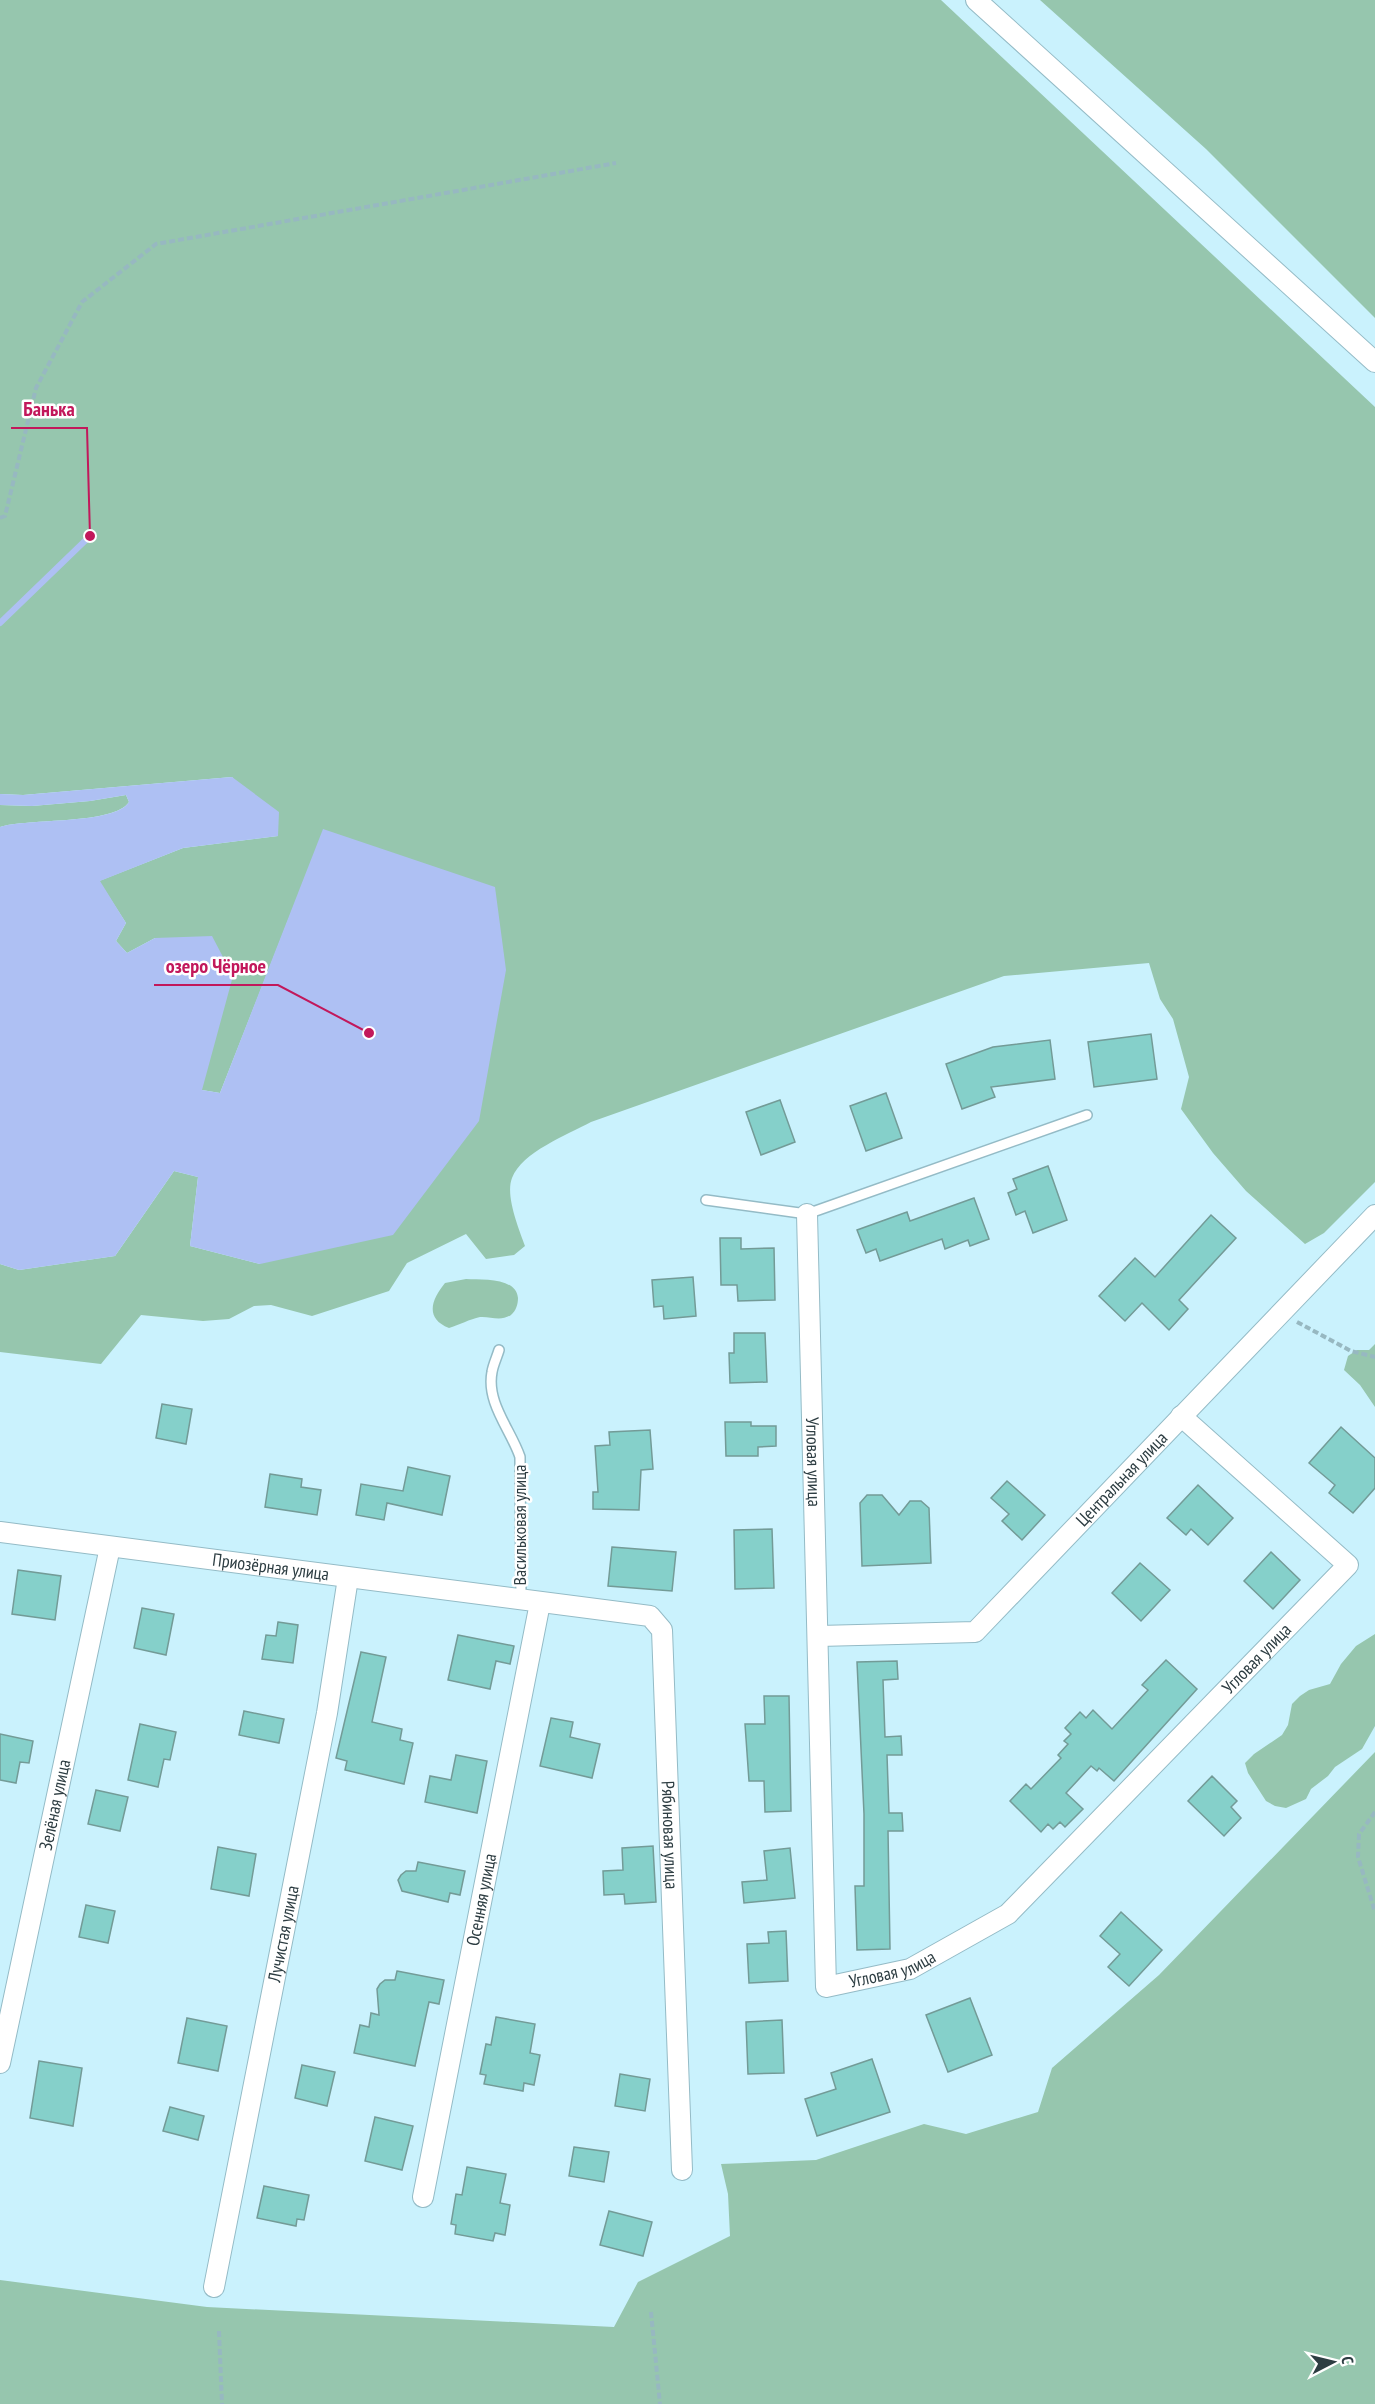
<svg xmlns="http://www.w3.org/2000/svg" width="1375" height="2404" viewBox="0 0 1375 2404" font-family="'PT Sans Narrow',sans-serif">
	<rect width="100%" height="100%" fill="#caf2fd"/>
	<g fill="#96c6ae">
		<path d="M0,0H941L1375,407V1182L1324,1233L1305,1244L1246,1191L1213,1153L1181,1109L1189,1077L1173,1019L1160,999L1149,963L1004,976L591,1122C567,1135 522,1152 512,1178C505,1196 519,1229 525,1246L514,1255L486,1259L466,1234L407,1263L389,1291L312,1316L271,1305L254,1306L229,1319L203,1321L141,1315L101,1364L0,1352V1264L19,1270L115,1256L174,1171L198,1177L190,1246L260,1264L324,829L220,1093L202,1090L155,938L127,953L116,941L126,923L99,881L183,848L278,836L232,777L23,795L0,794Z"/>
		<path d="M1040,0H1375V318L1206,149Z"/>
		<path d="M126,795L129,802C114,825 28,818 0,827V805L32,806L90,801Z"/>
		<path d="M466,1279C482,1280 516,1277 518,1298C518,1304 516,1311 511,1315C500,1322 490,1316 480,1317C470,1319 459,1325 449,1328C424,1318 432,1299 445,1283Z"/>
		<path d="M1375,1344V1407L1360,1385L1344,1370L1348,1356L1357,1350H1369Z"/>
		<path d="M1375,1634V1726L1362,1749L1335,1767L1328,1776L1311,1789L1306,1799L1286,1808L1275,1806L1266,1801L1248,1773L1245,1763L1254,1754L1282,1735L1288,1725L1292,1704L1300,1696L1309,1690L1330,1684L1341,1664L1356,1646Z"/>
		<path d="M1375,1752V2404H0V2280L207,2307L614,2327L638,2282L730,2236L728,2194L721,2164L816,2160L924,2124L966,2134L1038,2112L1052,2068L1159,1975Z"/>
	</g>
	<path fill="#aec0f3" d="M232,777L279,812L278,836L183,848L100,881L126,923L116,941L127,953L155,938L212,936L233,976L202,1090L220,1093L323,829L495,887L506,970L479,1121L393,1235L260,1264L190,1246L198,1177L174,1171L115,1256L19,1270L0,1264V827C27,818 115,825 129,802L126,795L90,801L32,806L0,805V794L23,795Z"/>
	<g fill="none" stroke-linecap="round" stroke-linejoin="round">
		<path stroke="#aec0f3" stroke-width="6" d="M0,623L90,536"/>
	</g>
	<g fill="#85d0ca" stroke="#739b97" stroke-width="1.5">
		<path d="M1151,1034L1157,1079L1094,1087L1088,1042Z"/>
		<path d="M1050,1040L1055,1079L991,1087L995,1097L962,1109L946,1064L993,1047Z"/>
		<path d="M886,1093L902,1138L866,1151L850,1106Z"/>
		<path d="M780,1100L795,1142L761,1155L746,1112Z"/>
		<path d="M1048,1166L1067,1220L1033,1233L1025,1211L1016,1215L1008,1193L1017,1189L1013,1179Z"/>
		<path d="M974,1198L989,1239L970,1246L968,1240L945,1249L942,1239L880,1261L876,1249L866,1253L857,1230L907,1212L910,1221Z"/>
		<path d="M1211,1215L1236,1238L1179,1300L1188,1309L1169,1330L1142,1303L1125,1321L1099,1296L1135,1258L1155,1277Z"/>
		<path d="M720,1238H741V1249L774,1248L775,1300L738,1301L737,1285H721Z"/>
		<path d="M693,1277L696,1316L664,1319L663,1306L654,1307L652,1280Z"/>
		<path d="M734,1333H765L767,1382L730,1383L729,1353H734Z"/>
		<path d="M162,1404L192,1409L186,1444L156,1438Z"/>
		<path d="M725,1422H751V1426H776V1446L758,1447V1456H726Z"/>
		<path d="M1341,1427L1375,1458V1488L1353,1513L1329,1493L1335,1485L1309,1463Z"/>
		<path d="M650,1430L653,1469L641,1470L639,1510L593,1509V1492H598L595,1446L610,1445L609,1432Z"/>
		<path d="M408,1467L450,1476L442,1515L387,1503L384,1520L356,1515L361,1484L403,1491Z"/>
		<path d="M270,1474L302,1479L301,1487L321,1490L317,1515L265,1507Z"/>
		<path d="M1007,1481L1045,1515L1022,1540L1002,1521L1009,1514L991,1498Z"/>
		<path d="M1198,1485L1233,1518L1208,1545L1191,1529L1186,1535L1167,1518Z"/>
		<path d="M867,1495H882L899,1515L910,1501H921L929,1508L931,1563L862,1566L860,1503Z"/>
		<path d="M772,1529L774,1588L735,1589L734,1530Z"/>
		<path d="M612,1547L676,1552L672,1591L608,1586Z"/>
		<path d="M1271,1552L1300,1580L1273,1609L1244,1581Z"/>
		<path d="M1140,1563L1170,1590L1141,1621L1112,1593Z"/>
		<path d="M18,1570L61,1576L55,1620L12,1614Z"/>
		<path d="M142,1608L174,1614L166,1655L134,1648Z"/>
		<path d="M278,1622L298,1625L293,1663L262,1659L266,1635L276,1636Z"/>
		<path d="M458,1635L514,1646L510,1664L496,1661L490,1689L448,1680Z"/>
		<path d="M361,1652L386,1657L372,1722L402,1729L400,1740L413,1743L404,1784L345,1770L347,1761L336,1758Z"/>
		<path d="M1166,1660L1197,1689L1114,1781L1099,1768L1097,1771L1091,1766L1066,1793L1083,1809L1065,1827L1060,1822L1053,1829L1048,1824L1041,1832L1010,1801L1026,1784L1031,1789L1061,1758L1058,1755L1068,1744L1064,1741L1071,1734L1065,1728L1080,1712L1086,1718L1093,1710L1112,1729L1148,1690L1142,1685Z"/>
		<path d="M897,1661L898,1679L883,1680L885,1737L901,1736L902,1755H887L889,1813H902L903,1831H888L890,1949L857,1950L855,1886H864V1814L857,1662Z"/>
		<path d="M764,1696H789L791,1811L765,1812L764,1781H749L745,1724H765Z"/>
		<path d="M244,1711L284,1719L279,1743L239,1735Z"/>
		<path d="M551,1718L573,1722L570,1737L600,1744L592,1778L540,1766Z"/>
		<path d="M140,1724L176,1732L170,1760L164,1759L158,1787L128,1780Z"/>
		<path d="M0,1734L33,1741L29,1763L20,1762L16,1783L0,1780Z"/>
		<path d="M456,1755L487,1761L477,1813L425,1802L430,1776L451,1780Z"/>
		<path d="M1212,1776L1237,1801L1231,1807L1241,1818L1224,1836L1188,1801Z"/>
		<path d="M96,1790L128,1797L120,1831L88,1824Z"/>
		<path d="M653,1846L656,1902L625,1904L624,1894L604,1895L603,1871L623,1870L622,1848Z"/>
		<path d="M218,1847L256,1854L249,1896L211,1889Z"/>
		<path d="M790,1848L795,1898L744,1903L742,1882L767,1880L764,1851Z"/>
		<path d="M418,1862L465,1871L460,1895L450,1893L448,1902L402,1891L398,1880L401,1875L406,1871H416Z"/>
		<path d="M86,1905L115,1911L108,1943L79,1937Z"/>
		<path d="M1121,1912L1162,1950L1129,1986L1108,1967L1120,1954L1100,1936Z"/>
		<path d="M786,1931L788,1981L749,1983L747,1944L769,1943L768,1932Z"/>
		<path d="M397,1971L444,1980L439,2004L429,2002L415,2066L354,2053L360,2025L369,2027L371,2013L379,2015L377,1989L380,1984L385,1980H395Z"/>
		<path d="M970,1998L992,2055L948,2072L926,2015Z"/>
		<path d="M496,2017L535,2024L530,2053L540,2055L534,2085L524,2083L523,2091L484,2084L486,2075L480,2074L486,2044L491,2045Z"/>
		<path d="M187,2018L227,2026L218,2071L178,2063Z"/>
		<path d="M782,2020L784,2073L748,2074L746,2022Z"/>
		<path d="M872,2059L890,2112L817,2136L805,2099L836,2089L831,2073Z"/>
		<path d="M39,2061L82,2068L73,2126L30,2118Z"/>
		<path d="M302,2065L335,2072L327,2106L295,2098Z"/>
		<path d="M620,2074L650,2079L645,2111L615,2106Z"/>
		<path d="M170,2107L204,2116L198,2140L163,2131Z"/>
		<path d="M375,2117L413,2126L402,2170L365,2161Z"/>
		<path d="M574,2147L609,2152L604,2182L569,2176Z"/>
		<path d="M467,2167L506,2174L500,2203L510,2205L505,2235L495,2233L493,2241L455,2234L456,2225L451,2224L456,2194L462,2195Z"/>
		<path d="M264,2186L309,2195L304,2220L297,2219L296,2226L257,2218Z"/>
		<path d="M609,2211L652,2222L643,2256L600,2245Z"/>
	</g>
	<g fill="none" stroke-linecap="round" stroke-linejoin="round">
		<defs>
			<g id="service">
				<path d="M706,1200L807,1214L1087,1115"/>
				<path d="M499,1350C497,1357 493,1365 492,1372C486,1403 511,1430 520,1457L521,1600"/>
			</g>
			<g id="minor">
				<path d="M976,0L1375,362"/>
				<path id="s1" d="M807,1214L826,1987L910,1969L1008,1914L1348,1565L1181,1416"/>
				<path id="s2" d="M0,1532L650,1616L662,1630L682,2170"/>
				<path id="s3" d="M819,1636L975,1632L1375,1215"/>
				<path id="s4" d="M0,2063L110,1547"/>
				<path id="s5" d="M423,2197L540,1603"/>
				<path id="s6" d="M214,2287L327,1713L348,1578"/>
			</g>
		</defs>
		<use href="#service" stroke="#94bbc6" stroke-width="12"/>
		<use href="#minor" stroke="#94bbc6" stroke-width="22"/>
		<g stroke="#97b8c1" stroke-width="4" stroke-dasharray="6 3" stroke-linecap="butt">
			<path d="M0,518L5,516L36,388L82,302L156,244L616,163"/>
			<path d="M1297,1322L1351,1351L1375,1357"/>
			<path d="M1375,1812L1359,1834L1358,1857L1375,1912"/>
			<path d="M651,2312L660,2404"/>
			<path d="M219,2331L222,2404"/>
		</g>
		<use href="#service" stroke="#fff" stroke-width="9"/>
		<use href="#minor" stroke="#fff" stroke-width="20"/>
	</g>
	<g text-anchor="middle" stroke-width="5" stroke-linejoin="round" paint-order="stroke">
		<g font-size="18" fill="#2d3d42" stroke="#fff">
			<text dy="6" stroke="none"><textPath href="#s1" startOffset="248">Угловая улица</textPath></text>
			<text dy="6" stroke="none"><textPath href="#s3" startOffset="368">Центральная улица</textPath></text>
			<text transform="translate(520 1525) rotate(-90)" y="6">Васильковая улица</text>
			<text dy="6" stroke="none"><textPath href="#s2" startOffset="273">Приозёрная улица</textPath></text>
			<text dy="6" stroke="none"><textPath href="#s1" startOffset="1328">Угловая улица</textPath></text>
			<text dy="6" stroke="none"><textPath href="#s4" startOffset="264">Зелёная улица</textPath></text>
			<text dy="6" stroke="none"><textPath href="#s2" startOffset="879">Рябиновая улица</textPath></text>
			<text dy="6" stroke="none"><textPath href="#s5" startOffset="303">Осенняя улица</textPath></text>
			<text dy="6" stroke="none"><textPath href="#s6" startOffset="360">Лучистая улица</textPath></text>
			<text dy="6" stroke="none"><textPath href="#s1" startOffset="842">Угловая улица</textPath></text>
		</g>
	</g>
	<path fill="none" stroke="#c2185b" stroke-width="2" d="M90 536L87 428H11M369 1033L278 985H154"/>
	<g fill="#c2185b" stroke="#fff" stroke-width="2">
		<circle cx="90" cy="536" r="6"/>
		<circle cx="369" cy="1033" r="6"/>
	</g>
	<g font-size="20" text-anchor="middle" font-weight="bold" fill="#c2185b" stroke="#fff" stroke-width="5" stroke-linejoin="round" paint-order="stroke">
		<text x="49" y="416">Банька</text>
		<text x="216" y="973">озеро Чёрное</text>
	</g>
	<g transform="translate(1333 2362) rotate(83)" stroke="#ffffff" stroke-width="4.5" paint-order="stroke">
	<path d="M0-4.5L10 22L0 15L-10 22Z" fill="#2d3d42"/>
	<text y="-9" font-size="16" font-weight="bold" text-anchor="middle" fill="#2d3d42">С</text>
	</g>
</svg>
